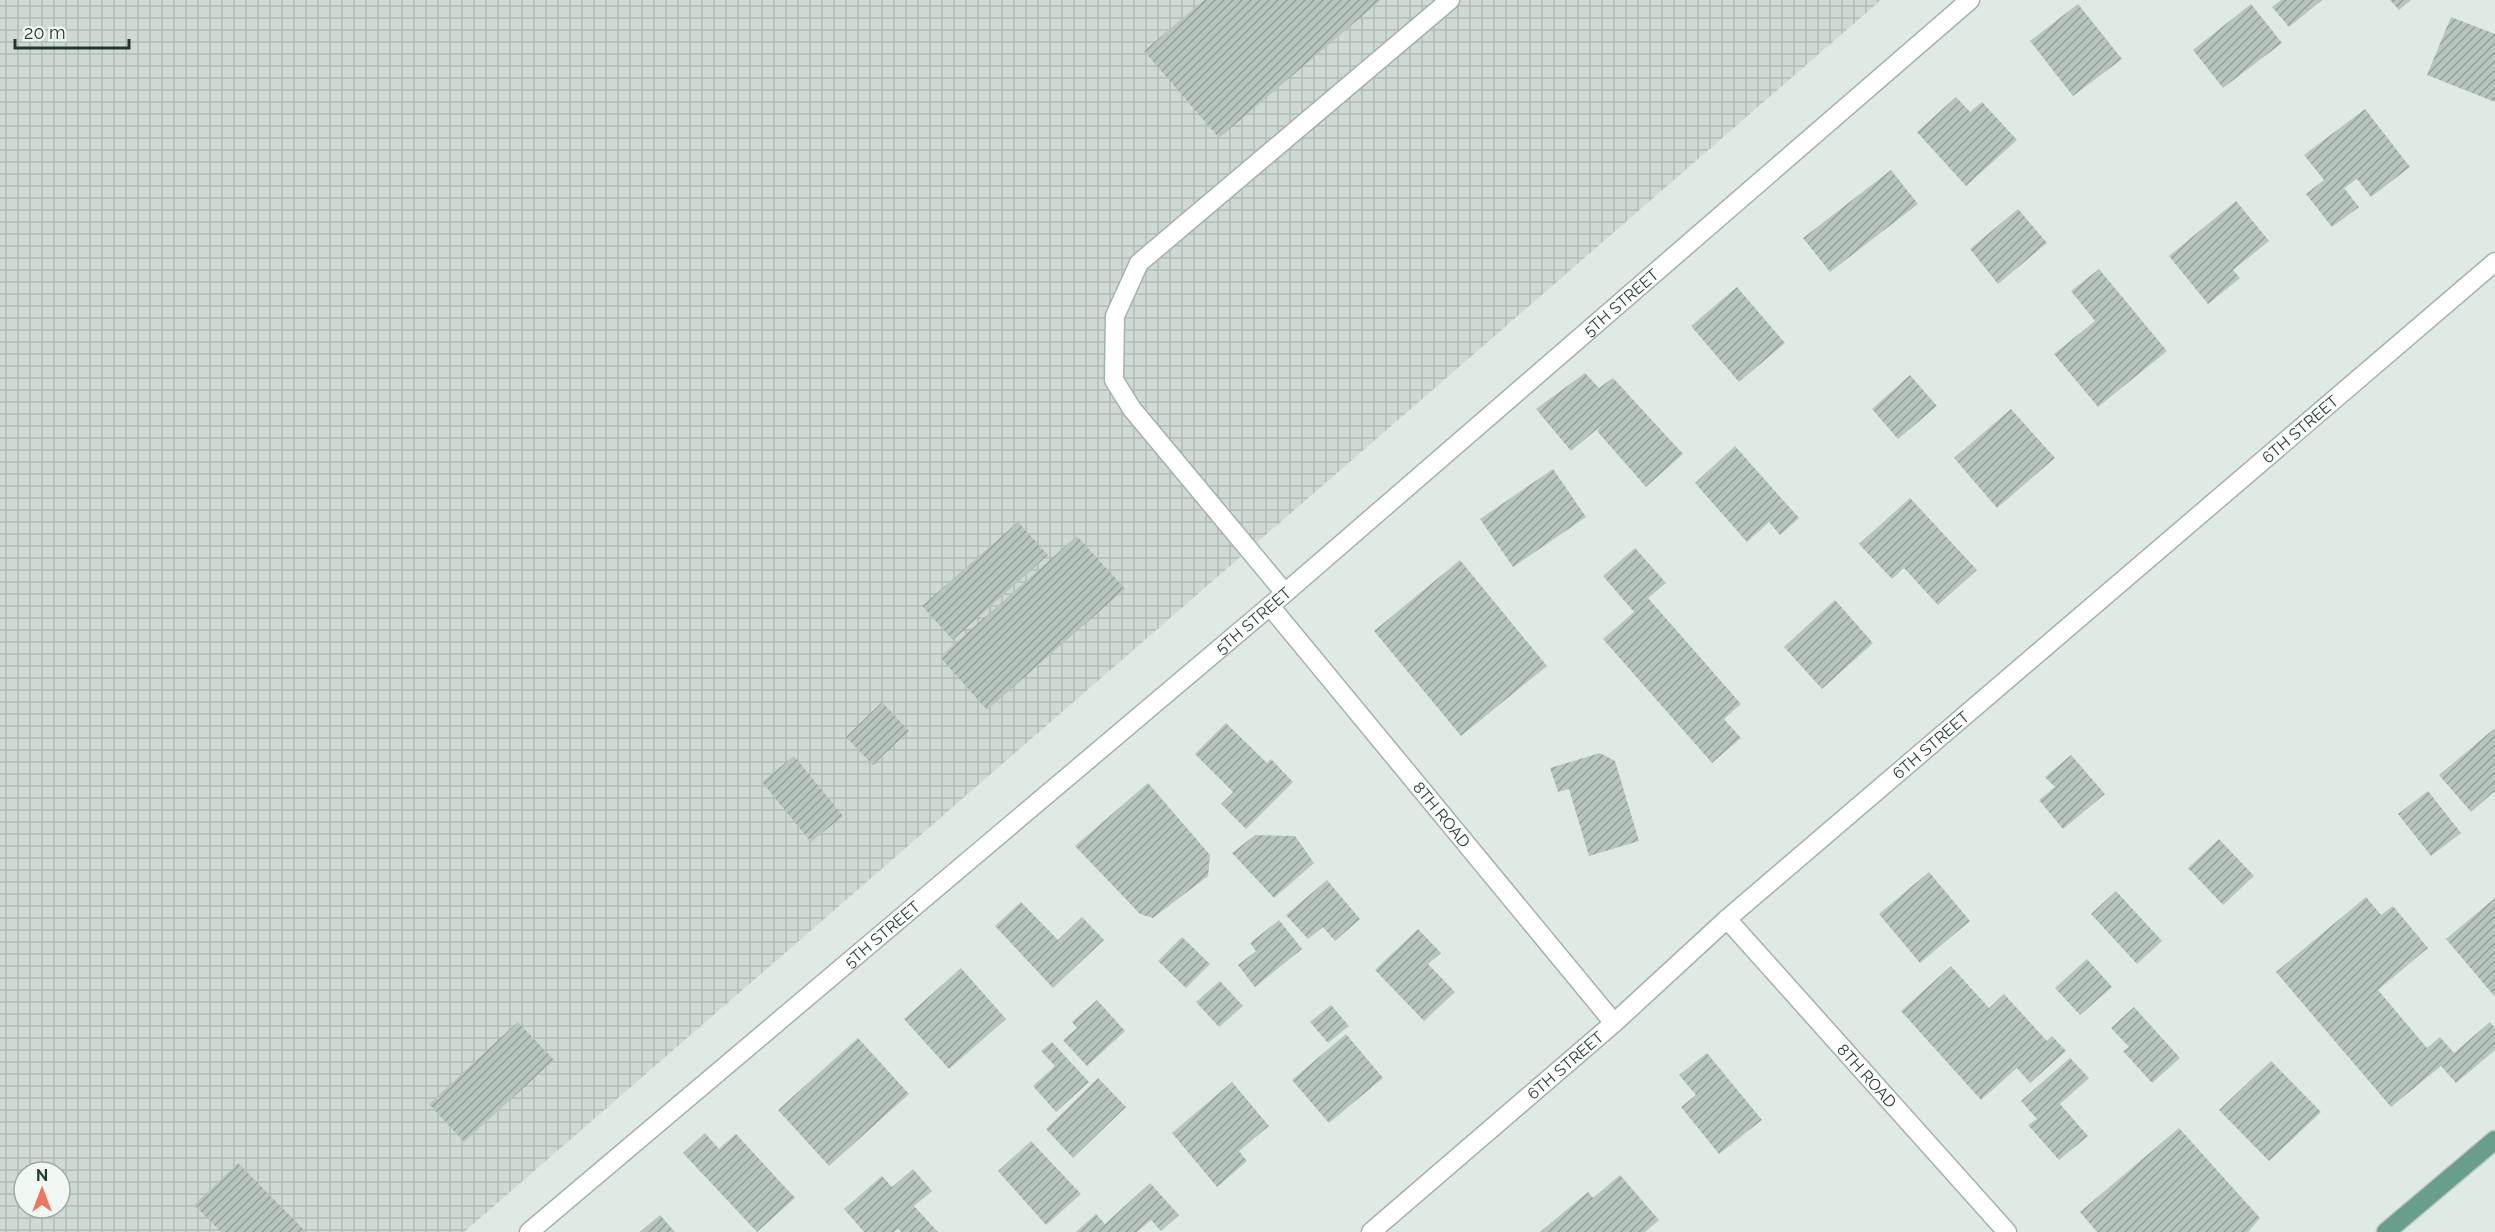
<svg xmlns="http://www.w3.org/2000/svg" width="2495" height="1232" viewBox="0 0 2495 1232" font-family="Raleway,sans-serif">
	<defs>
		<pattern id="industrial-grid" width="8" height="8" patternUnits="userSpaceOnUse" patternTransform="scale(1.5)"><rect width="8" height="8" fill="#cfdad4"/><path d="M0 4h8M4 0v8" fill="none" stroke="#b1bcb6"/></pattern>
		<pattern id="building-hatch" width="6" height="6" patternUnits="userSpaceOnUse" patternTransform="scale(1.5)"><rect width="6" height="6" fill="#b6c5be"/><path d="M-1 1l2-2M0 6l6-6M5 7l2-2" fill="none" stroke="#94a19b"/></pattern>
	</defs>
	<rect width="100%" height="100%" fill="#e0eae5"/>
	<path fill="url(#industrial-grid)" fill-rule="evenodd" d="M0,0H1881L464,1232H0ZM24,1172H60V1208H24Z"/>
	<g fill="url(#building-hatch)">
		<path d="M1204,0H1381L1219,138L1144,51Z"/>
		<path d="M2281,0H2322L2289,27L2272,7Z"/>
		<path d="M2390,0H2411L2399,10Z"/>
		<path d="M2078,4L2122,59L2073,96L2030,41Z"/>
		<path d="M2251,4L2282,43L2223,88L2193,50Z"/>
		<path d="M2451,17L2495,34V102L2427,75Z"/>
		<path d="M1956,97L1970,112L1982,102L2017,140L1966,186L1917,132Z"/>
		<path d="M2365,109L2410,167L2371,197L2357,179L2344,188L2359,207L2332,227L2306,194L2324,180L2304,155Z"/>
		<path d="M1891,170L1918,204L1830,272L1803,238Z"/>
		<path d="M2236,201L2269,241L2233,270L2240,278L2208,304L2169,256Z"/>
		<path d="M2018,209L2047,243L1998,284L1970,249Z"/>
		<path d="M2099,269L2167,351L2098,407L2054,354L2095,321L2071,291Z"/>
		<path d="M1737,287L1785,343L1739,382L1691,326Z"/>
		<path d="M1585,373L1599,388L1613,378L1683,454L1646,487L1597,431L1602,425L1571,451L1536,409Z"/>
		<path d="M1910,375L1937,406L1898,439L1872,409Z"/>
		<path d="M2011,409L2055,458L1997,508L1954,458Z"/>
		<path d="M1735,446L1799,518L1780,535L1769,522L1747,542L1695,483Z"/>
		<path d="M1553,469L1586,517L1513,567L1480,519Z"/>
		<path d="M1910,498L1977,570L1938,605L1904,568L1892,579L1859,544Z"/>
		<path d="M1018,522L1048,555L953,640L922,606Z"/>
		<path d="M1077,536L1125,589L987,710L940,657Z"/>
		<path d="M1635,548L1666,583L1648,598L1741,704L1724,719L1741,738L1712,763L1603,639L1634,612L1603,576Z"/>
		<path d="M1460,560L1547,666L1461,736L1374,631Z"/>
		<path d="M1835,600L1873,643L1822,689L1784,647Z"/>
		<path d="M882,702L909,731L873,765L846,737Z"/>
		<path d="M1226,723L1267,763L1271,759L1293,782L1246,829L1221,804L1233,792L1195,754Z"/>
		<path d="M2495,728V791L2471,812L2439,775Z"/>
		<path d="M1600,753L1615,761L1639,841L1589,856L1569,789L1558,792L1550,768Z"/>
		<path d="M2071,755L2105,794L2063,829L2039,800L2055,787L2045,777Z"/>
		<path d="M794,756L843,816L811,842L762,782Z"/>
		<path d="M1148,783L1210,855L1208,876L1153,918L1140,914L1075,846Z"/>
		<path d="M2428,791L2461,833L2431,856L2398,814Z"/>
		<path d="M1255,835L1295,836L1314,863L1274,898L1232,853Z"/>
		<path d="M2219,839L2254,876L2223,905L2188,868Z"/>
		<path d="M1929,872L1970,921L1920,963L1879,914Z"/>
		<path d="M1327,880L1360,919L1335,941L1323,927L1308,939L1286,915Z"/>
		<path d="M2116,891L2162,941L2137,964L2091,914Z"/>
		<path d="M2366,897L2381,915L2393,906L2428,948L2378,990L2427,1048L2440,1037L2454,1053L2490,1022L2495,1028V1050L2456,1083L2441,1066L2391,1107L2276,972Z"/>
		<path d="M2495,898V997L2446,939Z"/>
		<path d="M1021,902L1058,940L1082,917L1104,940L1053,988L995,926Z"/>
		<path d="M1279,920L1302,949L1255,987L1238,965L1256,951L1250,943Z"/>
		<path d="M1418,929L1441,953L1428,964L1455,992L1424,1021L1375,970Z"/>
		<path d="M1182,937L1210,964L1186,988L1158,961Z"/>
		<path d="M2087,959L2112,987L2080,1015L2055,988Z"/>
		<path d="M1951,966L1989,1008L2004,994L2047,1041L2052,1036L2066,1051L2030,1083L2017,1068L1981,1100L1901,1011Z"/>
		<path d="M961,968L1006,1019L949,1069L904,1019Z"/>
		<path d="M1220,981L1243,1006L1219,1027L1196,1002Z"/>
		<path d="M1097,1000L1125,1031L1087,1066L1063,1040L1077,1028L1072,1022Z"/>
		<path d="M1331,1005L1349,1026L1328,1043L1310,1022Z"/>
		<path d="M2134,1007L2180,1058L2152,1083L2123,1051L2129,1047L2111,1028Z"/>
		<path d="M518,1022L554,1060L464,1142L429,1104Z"/>
		<path d="M1346,1034L1383,1078L1329,1123L1292,1080Z"/>
		<path d="M858,1038L909,1094L829,1166L778,1110Z"/>
		<path d="M1052,1042L1089,1082L1056,1112L1033,1086L1055,1066L1041,1051Z"/>
		<path d="M1707,1053L1762,1120L1719,1154L1681,1107L1696,1095L1679,1075Z"/>
		<path d="M2070,1058L2089,1078L2060,1104L2088,1136L2059,1160L2028,1125L2037,1119L2021,1101Z"/>
		<path d="M2271,1061L2321,1112L2269,1161L2219,1110Z"/>
		<path d="M1098,1078L1126,1107L1073,1158L1046,1129Z"/>
		<path d="M1232,1082L1269,1126L1239,1151L1247,1161L1217,1187L1172,1133Z"/>
		<path d="M2179,1128L2260,1218L2248,1232H2097L2080,1212Z"/>
		<path d="M705,1133L719,1149L736,1134L795,1198L757,1232L683,1153Z"/>
		<path d="M1031,1141L1081,1194L1046,1225L998,1171Z"/>
		<path d="M238,1163L306,1232H221L194,1205Z"/>
		<path d="M913,1169L932,1191L914,1206L938,1232H901L898,1229L894,1232H864L844,1209L882,1176L892,1187Z"/>
		<path d="M1620,1175L1659,1220L1645,1232H1540L1588,1192L1593,1198Z"/>
		<path d="M1150,1183L1179,1215L1161,1231L1151,1220L1137,1232H1076L1096,1214L1105,1224Z"/>
		<path d="M660,1215L675,1232H640Z"/>
	</g>
	<g fill="none" stroke-linecap="round" stroke-linejoin="round">
		<defs>
			<g id="minor">
				<path d="M1285,593L1132,409L1114,380L1115,316L1139,263L1450,0"/>
				<path id="s1" d="M1270,606L1614,1023"/>
				<path id="s2" d="M1727,919L2007,1232"/>
				<path id="s3" d="M529,1232L1270,606L1970,0"/>
				<path id="s4" d="M1371,1232L1614,1023L1727,919L2495,262"/>
			</g>
			<path id="major" d="M2386,1232L2495,1140"/>
		</defs>
		<use href="#minor" stroke="#a3b2ac" stroke-width="21"/>
		<use href="#major" stroke="#bdc4c2" stroke-width="21"/>
		<use href="#minor" stroke="#fff" stroke-width="18"/>
		<use href="#major" stroke="#679e8c" stroke-width="18"/>
	</g>
	<g text-anchor="middle" stroke-width="5" stroke-linejoin="round" paint-order="stroke">
		<g font-size="16" fill="#223a32" stroke="#f1f7f3">
			<text dy="6" stroke="none"><textPath href="#s3" startOffset="1434">5TH STREET</textPath></text>
			<text dy="6" stroke="none"><textPath href="#s4" startOffset="1228">6TH STREET</textPath></text>
			<text dy="6" stroke="none"><textPath href="#s3" startOffset="948">5TH STREET</textPath></text>
			<text dy="6" stroke="none"><textPath href="#s4" startOffset="742">6TH STREET</textPath></text>
			<text dy="6" stroke="none"><textPath href="#s1" startOffset="270">8TH ROAD</textPath></text>
			<text dy="6" stroke="none"><textPath href="#s3" startOffset="462">5TH STREET</textPath></text>
			<text dy="6" stroke="none"><textPath href="#s4" startOffset="256">6TH STREET</textPath></text>
			<text dy="6" stroke="none"><textPath href="#s2" startOffset="210">8TH ROAD</textPath></text>
		</g>
	</g>
	<g transform="translate(42 1190)"><circle r="28" fill="#f1f7f3" stroke="#9eaba6" stroke-width="1.5"/>
	<path d="M0-4.5L10 22L0 15L-10 22Z" fill="#eb775e"/>
	<text y="-9" font-size="16" font-weight="bold" text-anchor="middle" fill="#223a32">N</text>
	</g>
	<path d="M15 39v9h114v-9" fill="none" stroke="#223a32" stroke-width="3"/>
	<text x="24" y="39" font-size="18" fill="#223a32" stroke="#f1f7f3" stroke-width="4.5" paint-order="stroke">20 m</text>
</svg>
